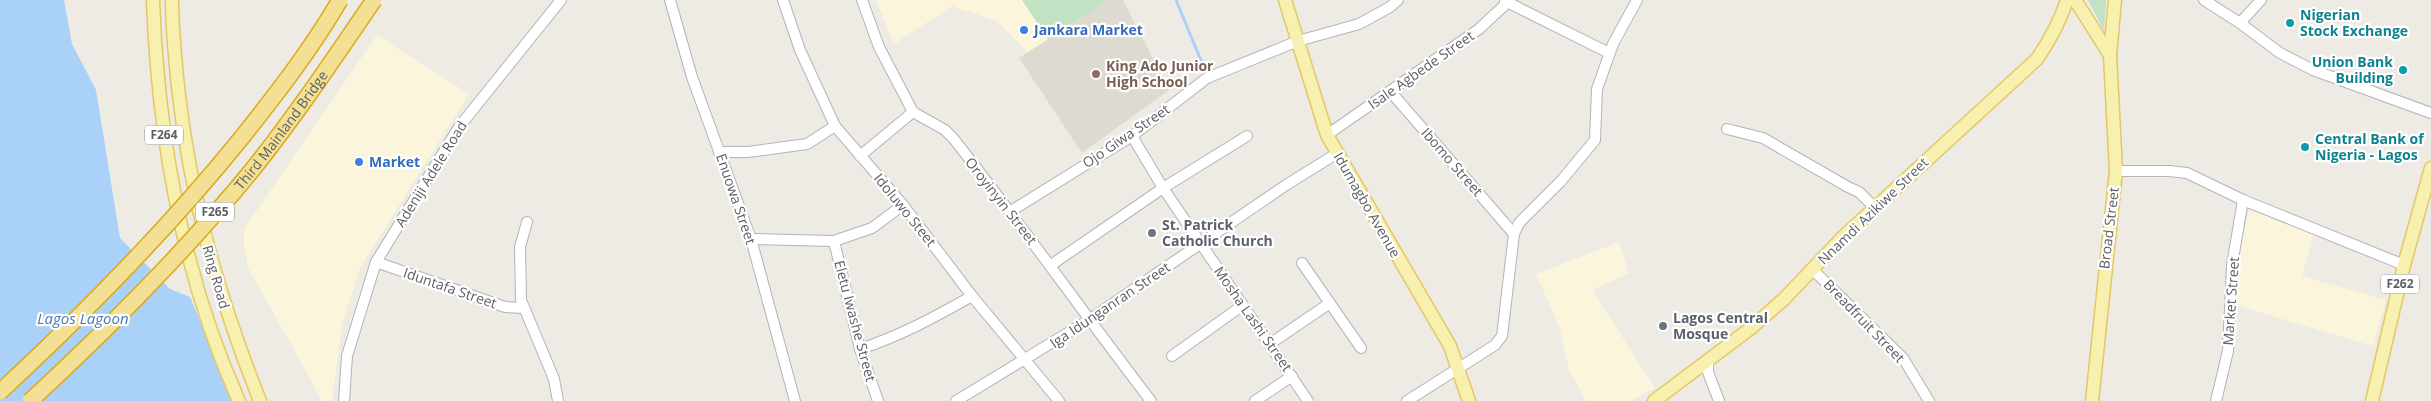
<svg xmlns="http://www.w3.org/2000/svg" width="2431" height="401" viewBox="0 0 2431 401" font-family="'Open Sans',sans-serif">
	<rect width="100%" height="100%" fill="#edebe4"/>
	<g fill="#faf5db">
		<path d="M876,0H1022L1048,39L1028,53L997,21L952,6L894,44Z"/>
		<path d="M377,35L469,94L360,268L342,325L332,401H321L310,378L248,268L244,246V229Z"/>
		<path d="M2249,210L2314,232L2302,276L2386,300L2373,346L2235,305L2236,261Z"/>
		<path d="M1619,242L1629,273L1592,290L1655,388L1630,401H1586L1569,370L1559,326L1536,274Z"/>
	</g>
	<path fill="#dddad2" d="M1109,0H1123L1169,90L1082,153L1019,58Z"/>
	<g fill="#c2e2c4">
		<path d="M1022,0H1109L1048,39Z"/>
		<path d="M2088,0H2106L2104,31Z"/>
	</g>
	<path fill="#aad1f7" d="M0,0H64L72,44L96,90L120,238L170,289L190,297L234,401H0Z"/>
	<g fill="none" stroke-linecap="round" stroke-linejoin="round">
		<path stroke="#aad1f7" stroke-width="3" d="M1176,0L1202,63"/>
		<defs>
			<g id="minor">
				<path d="M670,0L692,77L751,239L795,401"/>
				<path d="M783,0L800,50L835,126L903,205L972,296L1059,401"/>
				<path d="M862,0L879,47L913,112L945,130L953,138C1021,224 1084,314 1151,401"/>
				<path d="M2204,0L2240,23L2280,53L2313,70L2431,113"/>
				<path d="M1505,1L1609,53"/>
				<path d="M2240,23L2261,0"/>
				<path d="M1390,91L1514,234"/>
				<path d="M1727,129L1763,138L1848,187L1859,192L1876,209"/>
				<path d="M1327,135L1479,29L1510,0"/>
				<path d="M1132,136L1163,188L1308,401"/>
				<path d="M719,152H748L807,144L835,126"/>
				<path d="M860,156L913,112"/>
				<path d="M2116,171H2169L2187,173L2243,200L2404,265"/>
				<path d="M1011,211L1132,136L1207,78L1298,41L1359,24L1390,7L1398,0"/>
				<path d="M527,222L520,247L521,300L554,379L558,401"/>
				<path d="M751,239L834,241L872,228L903,205"/>
				<path d="M834,241L860,349L878,401"/>
				<path d="M376,262L505,307L524,308"/>
				<path d="M1302,263L1361,348"/>
				<path d="M1051,265L1163,188L1247,136"/>
				<path d="M1812,269L1903,358L1929,401"/>
				<path d="M1271,343L1330,303"/>
				<path d="M860,349C900,336 935,317 972,296"/>
				<path d="M1172,356L1243,305"/>
				<path d="M1708,360V372L1719,401"/>
				<path d="M344,401L347,356L376,262L459,127L561,0"/>
				<path d="M956,401L1089,320L1286,185L1336,154"/>
				<path d="M1255,401L1292,376"/>
				<path d="M1407,401L1495,345L1502,336L1514,234L1519,223L1561,181L1595,140L1597,89L1613,44L1637,0"/>
				<path d="M2216,401L2228,351L2232,265L2243,200"/>
			</g>
			<g id="major">
				<path d="M153,0C158,138 182,274 239,401"/>
				<path d="M172,0C172,29 175,58 178,87C190,197 219,298 260,401"/>
				<path d="M1285,0L1327,135L1450,346L1469,401"/>
				<path d="M2075,0L2110,55"/>
				<path d="M1654,401L1751,328L1784,299L1843,237L2037,59C2050,40 2060,22 2067,0"/>
				<path d="M2092,401L2116,171L2110,55L2115,0"/>
				<path d="M2372,401L2404,265L2431,168"/>
			</g>
		</defs>
		<use href="#minor" stroke="#b1b4b8" stroke-width="12"/>
		<use href="#major" stroke="#e4c866" stroke-width="15"/>
		<use href="#minor" stroke="#fff" stroke-width="10"/>
		<use href="#major" stroke="#f7f0af" stroke-width="12"/>
		<defs>
			<g id="highway-bridge">
				<path d="M0,392C86,312 169,228 243,136C278,92 312,48 340,0"/>
				<path id="s1" d="M30,401C108,329 186,251 253,169C296,115 335,57 374,0"/>
			</g>
		</defs>
		<use href="#highway-bridge" stroke="#dba915" stroke-width="18" stroke-linecap="butt"/>
		<use href="#highway-bridge" stroke="#f3e095" stroke-width="15"/>
	</g>
	<g fill="#0f9aa8" stroke="#fff" stroke-width="2">
		<circle cx="2290" cy="23" r="5"/>
		<circle cx="2403" cy="70" r="5"/>
		<circle cx="2305" cy="147" r="5"/>
	</g>
	<g fill="#3f7fe0" stroke="#fff" stroke-width="2">
		<circle cx="1024" cy="30" r="5"/>
		<circle cx="359" cy="162" r="5"/>
	</g>
	<circle fill="#8d6e63" stroke="#fff" stroke-width="2" cx="1096" cy="74" r="5"/>
	<g fill="#6b7280" stroke="#fff" stroke-width="2">
		<circle cx="1152" cy="233" r="5"/>
		<circle cx="1663" cy="326" r="5"/>
	</g>
	<g text-anchor="middle" stroke-width="4.5" stroke-linejoin="round" paint-order="stroke">
		<g fill="#fff" stroke="#8d8f92" stroke-width="1">
			<rect x="145" y="125.5" width="38" height="19" rx="4"/>
			<rect x="196" y="202.5" width="38" height="19" rx="4"/>
			<rect x="2381" y="274.5" width="38" height="19" rx="4"/>
		</g>
		<g font-size="12" font-weight="bold" fill="#5c5f63">
			<text x="164" y="139">F264</text>
			<text x="215" y="216">F265</text>
			<text x="2400" y="288">F262</text>
		</g>
		<g font-size="14" font-weight="bold" fill="#0d838f" stroke="#fff" text-anchor="start">
			<text x="2300" y="20">Nigerian<tspan x="2300" dy="16">Stock Exchange</tspan></text>
			<text x="2393" y="67" text-anchor="end">Union Bank<tspan x="2393" dy="16">Building</tspan></text>
			<text x="2315" y="144">Central Bank of<tspan x="2315" dy="16">Nigeria - Lagos</tspan></text>
		</g>
		<g font-size="14" font-weight="bold" fill="#366cbe" stroke="#fff" text-anchor="start">
			<text x="1034" y="35">Jankara Market</text>
			<text x="369" y="167">Market</text>
		</g>
		<g font-size="14" font-weight="bold" fill="#785e54" stroke="#fff" text-anchor="start">
			<text x="1106" y="71">King Ado Junior<tspan x="1106" dy="16">High School</tspan></text>
		</g>
		<g font-size="14" fill="#5c5f63" stroke="#fff">
			<text transform="translate(1421 70) rotate(-35)" y="5">Isale Agbede Street</text>
			<text dy="5" stroke="none"><textPath href="#s1" startOffset="370">Third Mainland Bridge</textPath></text>
			<text transform="translate(1126 136) rotate(-34)" y="5">Ojo Giwa Street</text>
			<text transform="translate(1452 162) rotate(49)" y="5">Ibomo Street</text>
			<text transform="translate(431 174) rotate(-58)" y="5">Adeniji Adele Road</text>
			<text transform="translate(736 199) rotate(71)" y="5">Enuowa Street</text>
			<text transform="translate(1001 201) rotate(52)" y="5">Oroyinyin Street</text>
			<text transform="translate(1367 205) rotate(60)" y="5">Idumagbo Avenue</text>
			<text transform="translate(905 210) rotate(51)" y="5">Idoluwo Steet</text>
			<text transform="translate(1873 211) rotate(-44)" y="5">Nnamdi Azikiwe Street</text>
			<text transform="translate(2109 228) rotate(-83)" y="5">Broad Street</text>
			<text transform="translate(216 277) rotate(74)" y="5">Ring Road</text>
			<text transform="translate(450 288) rotate(19)" y="5">Iduntafa Street</text>
			<text transform="translate(2231 301) rotate(-86)" y="5">Market Street</text>
			<text transform="translate(1110 305) rotate(-34)" y="5">Iga Idunganran Street</text>
			<text transform="translate(1253 319) rotate(55)" y="5">Mosha Lashi Street</text>
			<text transform="translate(855 321) rotate(75)" y="5">Eletu Iwashe Street</text>
			<text transform="translate(1864 321) rotate(46)" y="5">Breadfruit Street</text>
		</g>
		<g font-size="14" font-weight="bold" fill="#5b616d" stroke="#fff" text-anchor="start">
			<text x="1162" y="230">St. Patrick<tspan x="1162" dy="16">Catholic Church</tspan></text>
			<text x="1673" y="323">Lagos Central<tspan x="1673" dy="16">Mosque</tspan></text>
		</g>
		<g font-size="15" font-style="italic" fill="#4c77b0" stroke="#fff">
			<text x="83" y="324">Lagos Lagoon</text>
		</g>
	</g>
</svg>
